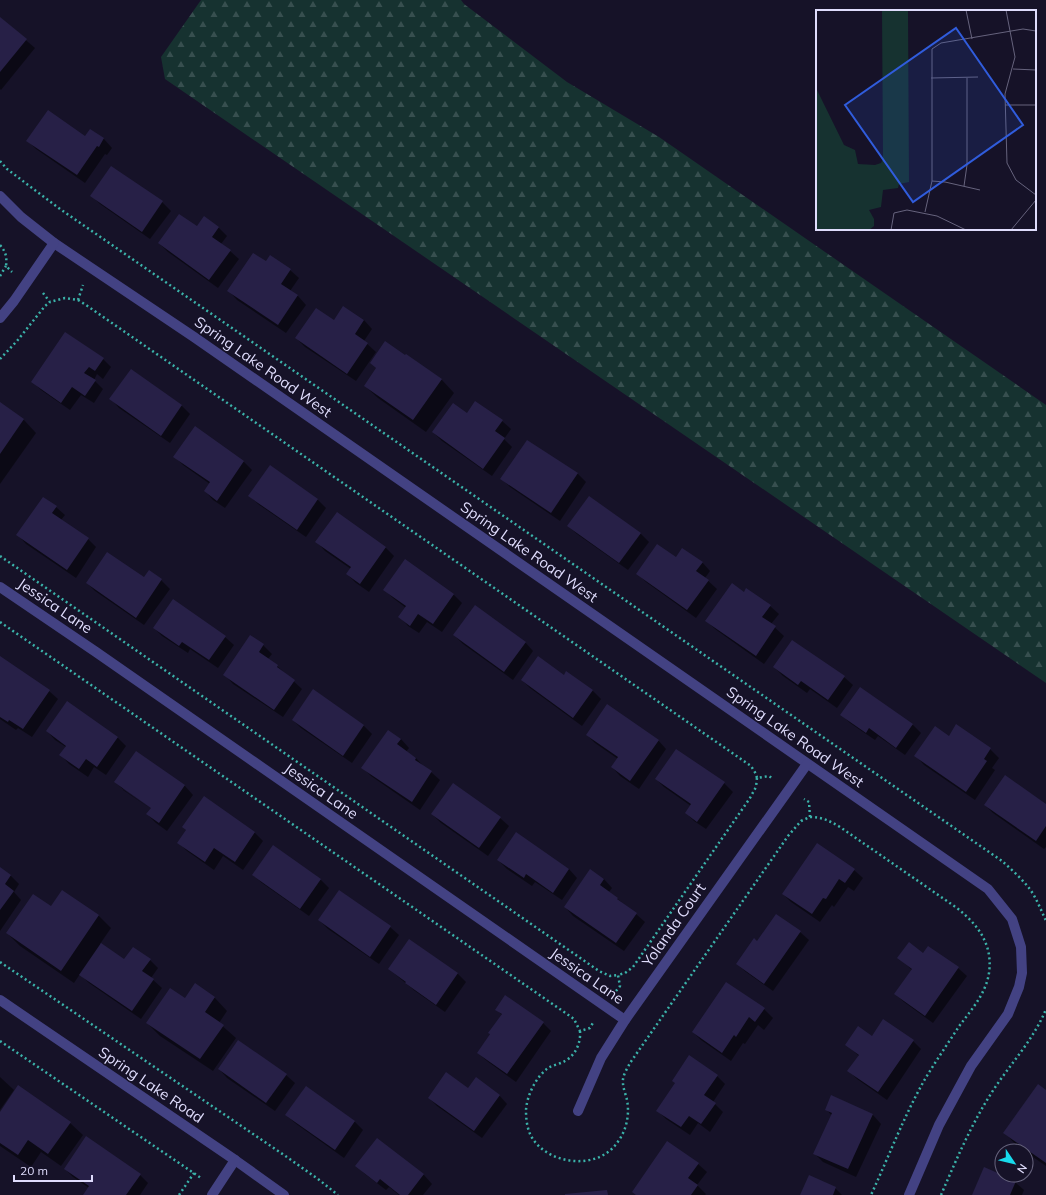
<svg xmlns="http://www.w3.org/2000/svg" width="1046" height="1195" viewBox="0 0 1046 1195" font-family="Mulish,sans-serif">
	<defs>
		<pattern id="forest-firs" width="22" height="20" patternUnits="userSpaceOnUse"><rect width="22" height="20" fill="#163230"/><path d="M5 1l3.5 6h-7zM16 11l3.5 6h-7z" fill="#374f4f"/></pattern>
	</defs>
	<rect width="100%" height="100%" fill="#161228"/>
	<path fill="url(#forest-firs)" d="M201,0H461L464,4L567,82L659,137L1046,405V683L165,79L161,57Z"/>
	<g fill="#0007" fill-rule="evenodd">
		<path d="M0,18L35,48L1,90L0,89Z"/>
		<path d="M90,130L104,139L112,148L107,155L105,154L85,183L36,149L28,141L86,138Z"/>
		<path d="M92,196L162,202L171,211L150,239L100,204Z"/>
		<path d="M204,218L219,228L227,236L221,244L230,251L239,259L218,288L168,252L159,243L197,228Z"/>
		<path d="M267,263L290,270L299,278L290,291L298,296L306,305L286,333L237,300L229,291Z"/>
		<path d="M344,307L364,320L372,329L364,341L376,352L356,381L305,347L296,338L334,321Z"/>
		<path d="M406,355L442,380L454,393L426,432L378,398L365,386L377,369L371,363L405,356Z"/>
		<path d="M103,359L111,367L103,379L97,374L94,380L103,389L94,403L81,395L70,410L41,390L33,382Z"/>
		<path d="M131,371L182,406L190,414L170,443L119,408L111,399Z"/>
		<path d="M0,404L24,420L36,433L0,484Z"/>
		<path d="M467,414L502,421L511,429L504,439L512,447L492,476L442,441L433,432Z"/>
		<path d="M195,428L244,462L252,470L225,508L213,500L205,491L210,484L183,465L175,457Z"/>
		<path d="M527,441L578,474L586,482L560,521L510,487L502,479Z"/>
		<path d="M270,467L318,500L326,508L306,537L258,504L250,496Z"/>
		<path d="M56,507L65,515L61,520L88,539L96,547L76,578L26,544L18,535Z"/>
		<path d="M337,513L386,548L394,556L369,592L356,583L347,574L351,569L325,551L317,542Z"/>
		<path d="M568,526L640,533L649,542L628,570L577,534Z"/>
		<path d="M676,558L702,562L710,571L705,578L717,589L696,618L646,582L638,574Z"/>
		<path d="M149,572L161,580L170,589L144,625L95,591L87,583L144,578Z"/>
		<path d="M385,590L454,595L462,603L442,632L427,622L419,633L408,626L400,617L406,608L393,598Z"/>
		<path d="M744,593L770,606L779,614L771,624L784,636L764,664L715,629L707,621Z"/>
		<path d="M154,628L225,637L234,645L218,668L190,649L188,653L162,636Z"/>
		<path d="M454,635L525,642L533,651L513,680L463,644Z"/>
		<path d="M251,637L263,645L272,654L268,659L277,666L302,689L283,717L233,684L225,675Z"/>
		<path d="M0,657L49,691L58,699L32,737L18,728L16,730L0,719Z"/>
		<path d="M774,667L844,677L853,685L837,708L810,689L807,693L783,676Z"/>
		<path d="M564,676L592,690L601,699L582,726L530,688L522,680Z"/>
		<path d="M860,688L913,725L921,733L905,755L878,736L875,740L850,723L842,715Z"/>
		<path d="M313,691L364,726L372,734L352,763L301,728L293,720Z"/>
		<path d="M67,702L118,738L126,746L106,775L94,767L88,777L69,764L61,755L66,747L55,740L47,731Z"/>
		<path d="M957,726L990,749L999,758L992,768L995,770L975,800L924,765L916,756L949,738Z"/>
		<path d="M587,735L658,740L666,749L639,789L620,776L612,767L618,759L595,743Z"/>
		<path d="M401,739L409,748L406,752L416,758L424,767L431,772L440,780L420,810L371,776L363,768Z"/>
		<path d="M676,750L724,783L733,792L706,829L694,821L686,813L691,806L664,787L656,779Z"/>
		<path d="M136,752L185,786L193,795L167,831L156,823L147,814L151,809L124,790L115,782ZM123,787L155,810L154,811L123,790Z"/>
		<path d="M453,784L500,818L509,826L488,856L441,823L432,814Z"/>
		<path d="M204,797L255,833L263,841L243,870L223,856L214,870L187,851L179,843L187,831L183,827Z"/>
		<path d="M985,805H1046V847L1044,849L993,813Z"/>
		<path d="M274,847L321,880L329,888L309,916L262,883L253,875Z"/>
		<path d="M498,860L569,869L577,878L562,900L535,882L532,886L507,869Z"/>
		<path d="M0,868L11,876L19,884L14,892L21,900L0,931Z"/>
		<path d="M590,870L604,879L612,888L609,892L636,914L645,922L624,951L573,916L565,907Z"/>
		<path d="M854,870L863,878L854,891L848,887L834,907L832,905L820,922L791,902L783,894Z"/>
		<path d="M340,892L390,927L399,935L379,964L328,929L319,920Z"/>
		<path d="M51,907L98,915L111,928L100,944L125,961L150,960L158,968L151,978L162,988L141,1019L89,983L80,974L74,983L20,946L7,933Z"/>
		<path d="M800,932L809,940L773,991L746,972L737,964L758,942Z"/>
		<path d="M409,940L458,974L466,982L445,1012L415,991L389,969Z"/>
		<path d="M928,947L958,968L967,976L933,1023L904,1002L895,994L912,970L899,958L924,954Z"/>
		<path d="M195,985L215,998L227,1011L219,1023L236,1038L213,1071L160,1036L147,1023L186,999Z"/>
		<path d="M764,1009L773,1018L764,1030L758,1025L745,1044L743,1043L731,1061L701,1040L693,1032Z"/>
		<path d="M497,1010L543,1023L551,1031L516,1082L487,1061L478,1053L502,1015Z"/>
		<path d="M872,1037L913,1041L921,1049L887,1100L857,1079L849,1071L859,1056L847,1045Z"/>
		<path d="M219,1069L286,1075L295,1083L275,1111L227,1078Z"/>
		<path d="M717,1076L725,1084L713,1102L723,1112L710,1132L698,1123L690,1135L666,1119L658,1111Z"/>
		<path d="M0,1077L14,1090L0,1110Z"/>
		<path d="M306,1087L355,1122L363,1130L344,1158L295,1123L286,1115Z"/>
		<path d="M468,1089L499,1095L507,1104L482,1138L437,1106L429,1098Z"/>
		<path d="M1046,1091V1166L1017,1146L1005,1133Z"/>
		<path d="M832,1096L873,1115L881,1124L856,1177L823,1162L815,1154L832,1116L826,1109Z"/>
		<path d="M0,1113L70,1123L83,1135L61,1166L41,1152L31,1167L0,1146Z"/>
		<path d="M377,1139L424,1175L432,1184L423,1195H399L389,1187L386,1190L365,1174L357,1166Z"/>
		<path d="M698,1164L707,1172L697,1185L706,1194L705,1195H636Z"/>
		<path d="M65,1169L140,1175L148,1183L140,1195H84L89,1188L73,1177Z"/>
		<path d="M1015,1182L1024,1190L1022,1195H973Z"/>
		<path d="M835,1188L842,1195H801Z"/>
	</g>
	<g fill="#272047">
		<path d="M0,17L27,39L0,72Z"/>
		<path d="M48,110L85,136L90,129L104,138L99,147L97,146L77,175L26,141Z"/>
		<path d="M111,166L163,201L142,232L90,196Z"/>
		<path d="M179,214L197,226L204,216L219,227L212,237L231,250L209,280L158,243Z"/>
		<path d="M253,253L266,261L270,255L291,269L281,284L298,295L278,325L227,291Z"/>
		<path d="M343,306L364,320L355,334L368,343L347,374L295,338L316,308L334,320Z"/>
		<path d="M65,332L104,358L95,371L89,367L84,373L96,380L85,396L72,387L61,403L31,382Z"/>
		<path d="M385,341L405,355L406,354L442,379L413,420L364,386L376,368L370,363Z"/>
		<path d="M131,369L182,405L161,436L109,399Z"/>
		<path d="M475,401L503,420L495,431L505,438L483,469L432,432L453,403L467,413Z"/>
		<path d="M0,402L24,419L0,454Z"/>
		<path d="M195,426L244,461L217,501L204,491L210,482L173,457Z"/>
		<path d="M527,440L578,473L551,513L500,479Z"/>
		<path d="M270,465L318,499L297,530L248,496Z"/>
		<path d="M589,496L641,533L619,563L567,526Z"/>
		<path d="M43,497L57,506L52,513L89,538L67,570L16,535Z"/>
		<path d="M337,512L386,547L360,584L346,574L351,567L315,542Z"/>
		<path d="M657,544L676,557L682,548L703,562L696,571L709,580L687,610L636,574Z"/>
		<path d="M107,552L144,577L149,570L162,579L136,618L86,583Z"/>
		<path d="M405,559L454,594L433,624L418,614L410,626L398,617L406,606L383,590Z"/>
		<path d="M732,583L744,592L746,588L771,605L762,617L776,626L756,656L705,621Z"/>
		<path d="M173,599L226,636L209,660L182,642L179,646L153,628Z"/>
		<path d="M475,605L526,642L504,672L453,635Z"/>
		<path d="M250,635L264,644L259,652L278,665L277,667L295,680L274,710L223,675Z"/>
		<path d="M792,640L845,676L828,700L801,681L798,685L773,667Z"/>
		<path d="M0,656L50,690L23,729L9,720L8,722L0,717Z"/>
		<path d="M538,656L564,675L566,671L593,690L573,718L521,680Z"/>
		<path d="M860,687L913,724L896,748L869,728L866,733L840,715Z"/>
		<path d="M313,689L364,725L343,756L292,720Z"/>
		<path d="M67,701L118,737L97,767L86,759L79,769L59,755L66,746L46,731Z"/>
		<path d="M607,704L659,740L630,781L611,767L618,757L586,735Z"/>
		<path d="M956,724L991,748L984,759L987,761L966,792L914,756L935,726L949,736Z"/>
		<path d="M388,730L401,739L397,744L416,758L415,760L432,771L412,802L361,768Z"/>
		<path d="M676,749L725,782L697,822L685,813L691,804L655,779Z"/>
		<path d="M136,751L185,785L159,823L146,814L151,808L114,782Z"/>
		<path d="M1005,775L1046,804V826L1036,841L984,805Z"/>
		<path d="M453,783L501,817L479,848L431,814Z"/>
		<path d="M204,796L255,832L235,862L214,848L205,862L177,843L186,830L182,827Z"/>
		<path d="M516,832L569,869L553,893L526,874L524,878L497,860Z"/>
		<path d="M817,843L855,869L845,883L839,879L826,899L823,898L812,914L782,894Z"/>
		<path d="M273,845L321,879L300,909L252,875Z"/>
		<path d="M0,867L11,875L5,884L14,891L0,910Z"/>
		<path d="M590,869L604,879L600,885L618,898L617,899L637,913L616,943L564,907Z"/>
		<path d="M62,890L99,915L61,971L6,933L33,894L51,906Z"/>
		<path d="M339,890L391,926L370,957L318,920Z"/>
		<path d="M776,914L801,931L764,984L736,964L754,938L757,941Z"/>
		<path d="M409,939L458,973L436,1005L405,983L406,982L388,969Z"/>
		<path d="M909,942L923,953L928,946L959,967L925,1016L894,994L912,969L897,958Z"/>
		<path d="M101,943L124,959L133,947L151,959L142,971L154,979L132,1011L79,975Z"/>
		<path d="M726,982L765,1008L755,1022L749,1017L736,1037L734,1035L722,1053L692,1032Z"/>
		<path d="M195,983L215,997L205,1012L224,1025L200,1059L146,1023L170,988L185,998Z"/>
		<path d="M505,995L544,1022L507,1074L477,1053L490,1034L488,1033L502,1014L495,1010Z"/>
		<path d="M883,1019L914,1040L878,1092L847,1071L859,1055L845,1045L858,1026L872,1036Z"/>
		<path d="M238,1040L287,1074L266,1103L218,1069Z"/>
		<path d="M689,1055L718,1075L704,1095L716,1103L701,1124L689,1116L681,1127L656,1111L675,1083L672,1081Z"/>
		<path d="M446,1072L468,1088L476,1077L500,1095L474,1131L428,1098Z"/>
		<path d="M1038,1084L1046,1090V1163L1003,1133Z"/>
		<path d="M18,1085L71,1122L48,1154L28,1140L18,1155L0,1143V1112Z"/>
		<path d="M306,1086L355,1121L335,1150L285,1115Z"/>
		<path d="M831,1095L873,1114L848,1169L813,1154L832,1113L825,1110Z"/>
		<path d="M86,1136L141,1174L126,1195H83L89,1186L64,1169Z"/>
		<path d="M377,1138L424,1174L408,1195H400L380,1179L377,1183L355,1166Z"/>
		<path d="M667,1141L699,1163L688,1178L698,1185L691,1195H636L632,1192Z"/>
		<path d="M984,1167L1016,1181L1010,1195H972Z"/>
		<path d="M809,1175L836,1187L833,1195H800Z"/>
		<path d="M607,1190L608,1195H565V1194Z"/>
	</g>
	<g fill="none" stroke-linecap="round" stroke-linejoin="round">
		<g stroke="#3bb2a9" stroke-width="2.5" stroke-dasharray="2 3" stroke-linecap="butt">
			<path d="M0,161L7,169L60,209L1002,861C1011,869 1021,878 1029,888C1036,897 1041,910 1046,921"/>
			<path d="M0,245C6,252 7,257 6,266L12,272"/>
			<path d="M0,276L6,266"/>
			<path d="M43,293L50,302L65,298L78,300L83,285"/>
			<path d="M78,300L86,305L751,766L756,774L757,778L769,776L773,779"/>
			<path d="M0,359L17,341L45,306L50,302"/>
			<path d="M0,556L599,971L610,976L618,975"/>
			<path d="M0,622L567,1014L574,1019L580,1031L590,1028L594,1021"/>
			<path d="M810,817C822,817 830,821 840,827L957,908C978,925 993,944 989,973C986,993 972,1009 960,1025C948,1043 936,1061 925,1079C904,1116 889,1156 871,1195"/>
			<path d="M0,962L284,1155L318,1179L338,1195"/>
			<path d="M616,991L620,986L618,975L625,973L633,967L750,798L756,787L757,778"/>
			<path d="M580,1031C581,1042 576,1055 565,1061C560,1064 553,1065 548,1068C536,1077 527,1095 526,1110C526,1119 527,1128 531,1136C547,1165 597,1171 617,1143C626,1131 630,1116 627,1100C626,1095 623,1088 623,1083C622,1076 627,1069 630,1063L788,836L801,821L810,817L809,802L804,799"/>
			<path d="M0,1041L201,1178"/>
			<path d="M179,1195L194,1173"/>
			<path d="M941,1195C957,1158 973,1120 996,1086C1013,1061 1035,1037 1046,1009"/>
		</g>
		<g stroke="#434283" stroke-width="10">
			<path d="M0,196L21,217L54,243L194,337L988,889L1012,919L1021,947L1022,973L1019,987L1008,1014L971,1066L939,1125L909,1195"/>
			<path d="M0,318L14,301L54,243"/>
			<path d="M0,587L96,652L625,1020"/>
			<path d="M0,1000L235,1160L284,1195"/>
			<path d="M578,1111L601,1058L625,1020L807,764"/>
			<path d="M212,1195L235,1160"/>
		</g>
	</g>
	<g text-anchor="middle" stroke-width="3" stroke-linejoin="round" paint-order="stroke">
		<g font-size="15" fill="#dfdcfc" stroke="#161228">
			<text transform="translate(263 367) rotate(35)" y="5">Spring Lake Road West</text>
			<text transform="translate(529 552) rotate(35)" y="5">Spring Lake Road West</text>
			<text transform="translate(55 606) rotate(34)" y="5">Jessica Lane</text>
			<text transform="translate(795 737) rotate(35)" y="5">Spring Lake Road West</text>
			<text transform="translate(321 791) rotate(35)" y="5">Jessica Lane</text>
			<text transform="translate(674 925) rotate(-55)" y="5">Yolanda Court</text>
			<text transform="translate(587 976) rotate(35)" y="5">Jessica Lane</text>
			<text transform="translate(151 1085) rotate(34)" y="5">Spring Lake Road</text>
		</g>
	</g>
	<g transform="translate(816 10)">
		<rect width="220" height="220" fill="#161228"/>
		<path d="M66,0H92L93,172L83,174L82,178L67,180L65,197L53,200L58,209V216L53,220H0V78L28,135L39,140L42,154L59,155L65,153L67,149Z" fill="#163230"/>
		<path fill="none" stroke="#66637d" stroke-width="1" d="M150,0L156,29M190,0L199,47L189,84L191,153L200,170L220,185M197,59L220,60M115,68L162,67M189,95H220M116,171L129,172L164,180M148,176L151,155V68M109,202L116,171V39L125,33L207,19L220,21M75,220L78,203L91,200L121,206L150,220M195,220L220,190"/>
		<path fill="#305cdc" fill-opacity="0.15" stroke="#305cdc" stroke-width="2" d="M140,18L207,115L97,192L29,95Z"/>
		<rect width="220" height="220" fill="none" stroke="#dfdcfc" stroke-width="2"/>
	</g>
	<g transform="translate(1014 1163) rotate(125)"><circle r="19" fill="#161228" stroke="#66637d"/>
	<path d="M0-3L7 15L0 10L-7 15Z" fill="#18daec"/>
	<text y="-6" font-size="11" font-weight="bold" text-anchor="middle" fill="#dfdcfc">N</text>
	</g>
	<path d="M14 1175v6h78v-6" fill="none" stroke="#dfdcfc" stroke-width="2"/>
	<text x="20" y="1175" font-size="12" fill="#dfdcfc" stroke="#161228" stroke-width="3" paint-order="stroke">20 m</text>
</svg>
